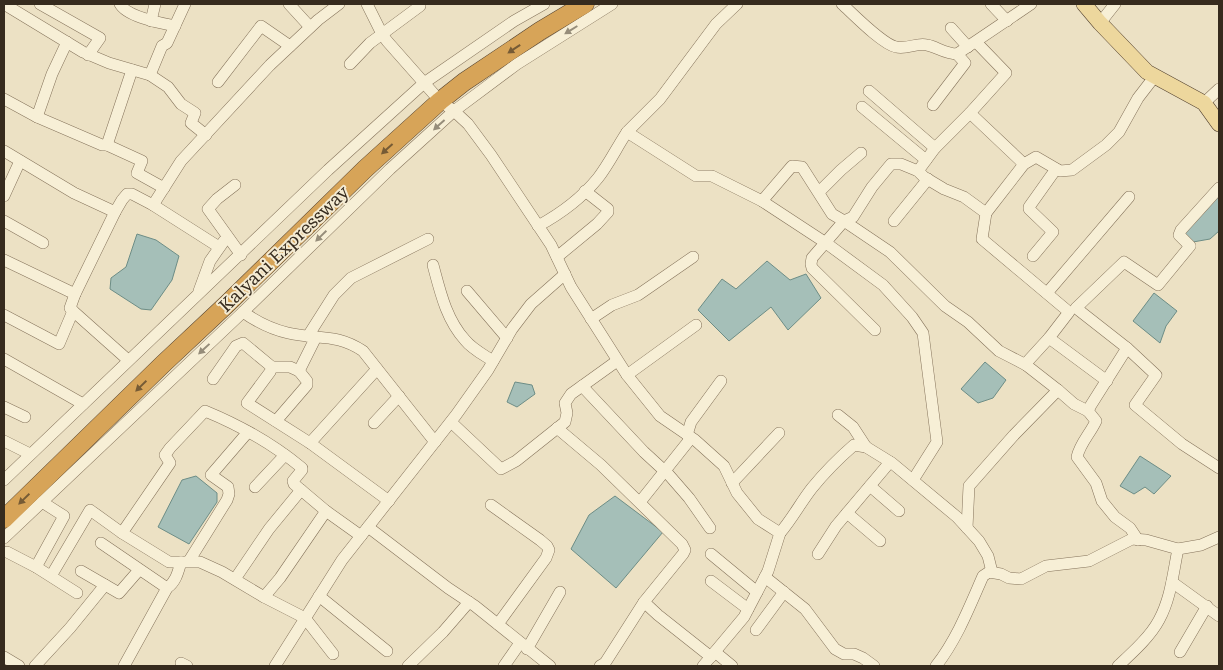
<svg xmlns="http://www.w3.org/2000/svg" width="1223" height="670" viewBox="0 0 1223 670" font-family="'Roboto Serif',serif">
	<rect width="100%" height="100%" fill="#ece1c4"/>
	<g fill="#a5bfb8" stroke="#6d8d86">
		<path d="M1219,190V231L1210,239L1193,242L1184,234Z"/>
		<path d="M137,234L156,240L179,256L172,280L151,310L141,309L110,289L111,278L126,267Z"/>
		<path d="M767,261L790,280L806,274L821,298L788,330L771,307L729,341L698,310L722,279L736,289Z"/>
		<path d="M1154,293L1177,311L1166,326L1160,343L1133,321Z"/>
		<path d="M985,362L1006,380L993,398L978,403L961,389Z"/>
		<path d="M515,382L532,385L535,394L517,407L507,402Z"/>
		<path d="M1140,456L1171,476L1154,494L1145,487L1134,494L1120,486Z"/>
		<path d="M196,476L217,493V502L189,544L158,527L182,480Z"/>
		<path d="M615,496L663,532L616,588L571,549L589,515Z"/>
	</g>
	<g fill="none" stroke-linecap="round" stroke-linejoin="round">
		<defs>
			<g id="minor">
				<path d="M4,4L83,52L109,63L150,75L168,87L181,104L195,113L191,123L206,135"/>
				<path d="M40,4L100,38L88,55"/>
				<path d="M120,4C127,17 161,23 175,26"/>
				<path d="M289,4L310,27"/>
				<path d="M367,4L382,34L387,41L440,101L454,111L468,124L491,155L551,245L571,287L627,375L660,416L695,440L724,466L737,493L758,519L780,533L768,571L744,617L703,666"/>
				<path d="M842,4C853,14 882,44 896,47C907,50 917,42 927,45C937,47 945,54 957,54L1031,4"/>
				<path d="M991,4L1007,21"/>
				<path d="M151,21L155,4"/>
				<path d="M1100,23L1115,4"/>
				<path d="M951,28L968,47"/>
				<path d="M350,64L370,43L420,6"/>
				<path d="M150,75L162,46L167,43L185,4"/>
				<path d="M218,82L261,26L290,46"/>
				<path d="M869,91L935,148"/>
				<path d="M4,99L37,117L52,74L67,42"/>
				<path d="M1204,103L1219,89"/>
				<path d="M933,105L965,63L957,54"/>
				<path d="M862,107L926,160"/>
				<path d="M970,113L1006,73L976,42"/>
				<path d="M37,117L102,145H107L142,161L137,173L164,188"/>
				<path d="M627,132L660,99L716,24L737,4"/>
				<path d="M107,145L132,70"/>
				<path d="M4,151L74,193L115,212L122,200L127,194H132L153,205L181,161L270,65L318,20L339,4"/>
				<path d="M918,171L935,148L970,113L1024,164"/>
				<path d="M235,185L217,199L208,209L241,255"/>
				<path d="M819,192L841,170L861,153"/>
				<path d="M4,196L20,161"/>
				<path d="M762,201L826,243L883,285L912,317L923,333L937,442L913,480"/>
				<path d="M153,205L219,247"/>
				<path d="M986,213L1024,164L1036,157L1060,171L1072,170L1106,145L1119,132L1138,98L1155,76"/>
				<path d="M4,221L43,243"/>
				<path d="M894,221L928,179"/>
				<path d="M538,226C562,213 581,199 598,178C609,164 617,147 627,132L696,176H712L762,201L792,166L802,167L832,214L844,221L853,217L872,187L891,164H901L918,171L924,177L944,189L964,197L986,213L982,239L1069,312L1049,338L1107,381"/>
				<path d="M1033,256L1053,232L1029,209V207L1056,169"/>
				<path d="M557,257L597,224L608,212V209L585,191"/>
				<path d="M4,260L75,294L70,308L73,311"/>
				<path d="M433,265C440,291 446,319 465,340C472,349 484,355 493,361"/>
				<path d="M199,291L210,261L224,241"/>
				<path d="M467,291L507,338"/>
				<path d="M1047,293L1129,197"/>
				<path d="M75,294L115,212"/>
				<path d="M243,312C257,322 271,329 288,333C318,340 336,333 363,351L435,442"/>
				<path d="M4,315L59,344L73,311L128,360"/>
				<path d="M591,319L612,305L638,295L693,257"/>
				<path d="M875,330L812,268L811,264L812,258L844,221L890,252L945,306L968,322L999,351L1026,365"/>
				<path d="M308,336L334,295L351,278L428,239"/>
				<path d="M316,337L299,371L290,367H272L270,372L247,403L310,443L389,501"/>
				<path d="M1127,348L1156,375L1135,405L1182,444L1219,468"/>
				<path d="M4,359L83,404"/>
				<path d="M627,375L696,325"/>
				<path d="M213,379L236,346L243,343L272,367"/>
				<path d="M582,386L644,452L669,475L689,498L710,528"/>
				<path d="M1058,390L1074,404L1088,411"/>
				<path d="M4,407L25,417"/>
				<path d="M838,415L853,427L866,447"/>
				<path d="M276,421L307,385V381L299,371"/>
				<path d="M451,422L501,469L516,461L565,422L567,413L565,403L571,394L617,361"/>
				<path d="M374,423L399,396"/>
				<path d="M557,428L601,465L682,544L685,550L683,554L644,602L658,615L711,657"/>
				<path d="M687,435L691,422L721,381"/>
				<path d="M4,441L30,454"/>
				<path d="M310,443L377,369"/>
				<path d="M4,480L328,170L424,83L514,21L544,4"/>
				<path d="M732,483L779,433"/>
				<path d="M870,486L899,511"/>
				<path d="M255,487L285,455"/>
				<path d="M640,502L691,438"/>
				<path d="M491,505L540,540L547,546L549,550L546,558L498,624"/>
				<path d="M847,513L880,541"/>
				<path d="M368,527L448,588L475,606L550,666"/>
				<path d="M967,528L969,486L1014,435L1058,390L1026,365L1028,361L1049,338"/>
				<path d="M780,533C792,519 801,502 812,488C825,472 839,458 854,445L866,447L892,463L957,517L979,541L988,556L992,572"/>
				<path d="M4,538L243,312L390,169L454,111L517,64L612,4"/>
				<path d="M1138,540L1130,528L1115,517L1102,501L1096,483L1077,457C1080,443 1090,434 1096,421L1088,411L1091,405L1127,348L1076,308L1124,262L1158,285L1190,246L1179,235L1181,230L1219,188"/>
				<path d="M101,543L167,588"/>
				<path d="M7,552L36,567L77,593"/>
				<path d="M711,554L757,592"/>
				<path d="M818,554L836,526L890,462"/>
				<path d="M189,561L227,500L229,494L228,487L211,475L248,432"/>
				<path d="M36,567L64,516L42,502"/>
				<path d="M54,571L90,510L122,533"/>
				<path d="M81,571L119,593L139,570"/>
				<path d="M765,577L805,609L835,649L844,654H854L863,658L874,666"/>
				<path d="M235,579L269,529L301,490"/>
				<path d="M711,581L748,609"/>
				<path d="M1172,582L1219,616"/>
				<path d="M319,596L387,651"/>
				<path d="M264,597L280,578L326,511"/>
				<path d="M756,630L784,592"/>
				<path d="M527,649L560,592"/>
				<path d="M715,652L732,666"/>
				<path d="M1180,652L1207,606"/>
				<path d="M333,654L305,618L264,597L222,572L200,562H169L122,533L170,463L165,455L170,448L205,411C239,425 273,444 302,468V470L293,481L294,484L326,511L361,536"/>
				<path d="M4,657L19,666"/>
				<path d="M181,663L187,666"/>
				<path d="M35,666L70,628L105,585"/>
				<path d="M124,666L167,588C176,582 178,572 181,562"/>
				<path d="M275,666L342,560L456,415L488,370L512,329L531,304L565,274"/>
				<path d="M408,666L443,632L469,602"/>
				<path d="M504,666L520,643"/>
				<path d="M600,666L605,663L644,602"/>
				<path d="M936,666C957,639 969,608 983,576L989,572L1001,574L1009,578L1021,579L1046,566L1089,561L1132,539L1146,540L1178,549L1201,545L1219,537"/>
				<path d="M1118,666C1132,653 1150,637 1159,620C1171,598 1173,573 1178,549"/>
			</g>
			<path id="major" d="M1084,4L1100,23L1147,72L1204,103L1219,124"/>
			<path id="highway" d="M4,519L163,364L227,304L365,169L440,101L464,82L540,31L585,4"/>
		</defs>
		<use href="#minor" stroke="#85735b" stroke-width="12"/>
		<use href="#major" stroke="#53412f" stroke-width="16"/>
		<use href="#highway" stroke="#53412f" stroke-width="19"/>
		<use href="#minor" stroke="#f7efd6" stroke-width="11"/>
		<use href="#major" stroke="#edd79d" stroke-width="15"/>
		<use href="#highway" stroke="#d7a458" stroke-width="18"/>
	</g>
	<defs><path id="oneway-solid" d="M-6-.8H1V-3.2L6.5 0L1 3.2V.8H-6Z" transform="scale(1.25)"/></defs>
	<g fill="#968d7a">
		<use href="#oneway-solid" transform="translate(571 30) rotate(148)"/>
		<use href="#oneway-solid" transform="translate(439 125) rotate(138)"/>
		<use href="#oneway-solid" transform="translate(321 236) rotate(136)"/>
		<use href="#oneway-solid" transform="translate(204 349) rotate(137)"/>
	</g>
	<g fill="#765b35">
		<use href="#oneway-solid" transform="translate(514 49) rotate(146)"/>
		<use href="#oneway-solid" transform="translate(387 149) rotate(138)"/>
		<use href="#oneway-solid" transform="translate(141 386) rotate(136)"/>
		<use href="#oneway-solid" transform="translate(24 499) rotate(136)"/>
	</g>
	<g text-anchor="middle" stroke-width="4" stroke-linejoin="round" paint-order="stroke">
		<g font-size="18" fill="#362b1e" stroke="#f4ebd3">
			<text transform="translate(284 249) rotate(-44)" y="6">Kalyani Expressway</text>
		</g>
	</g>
	<rect width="1223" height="670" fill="none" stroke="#362b1e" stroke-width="10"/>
</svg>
